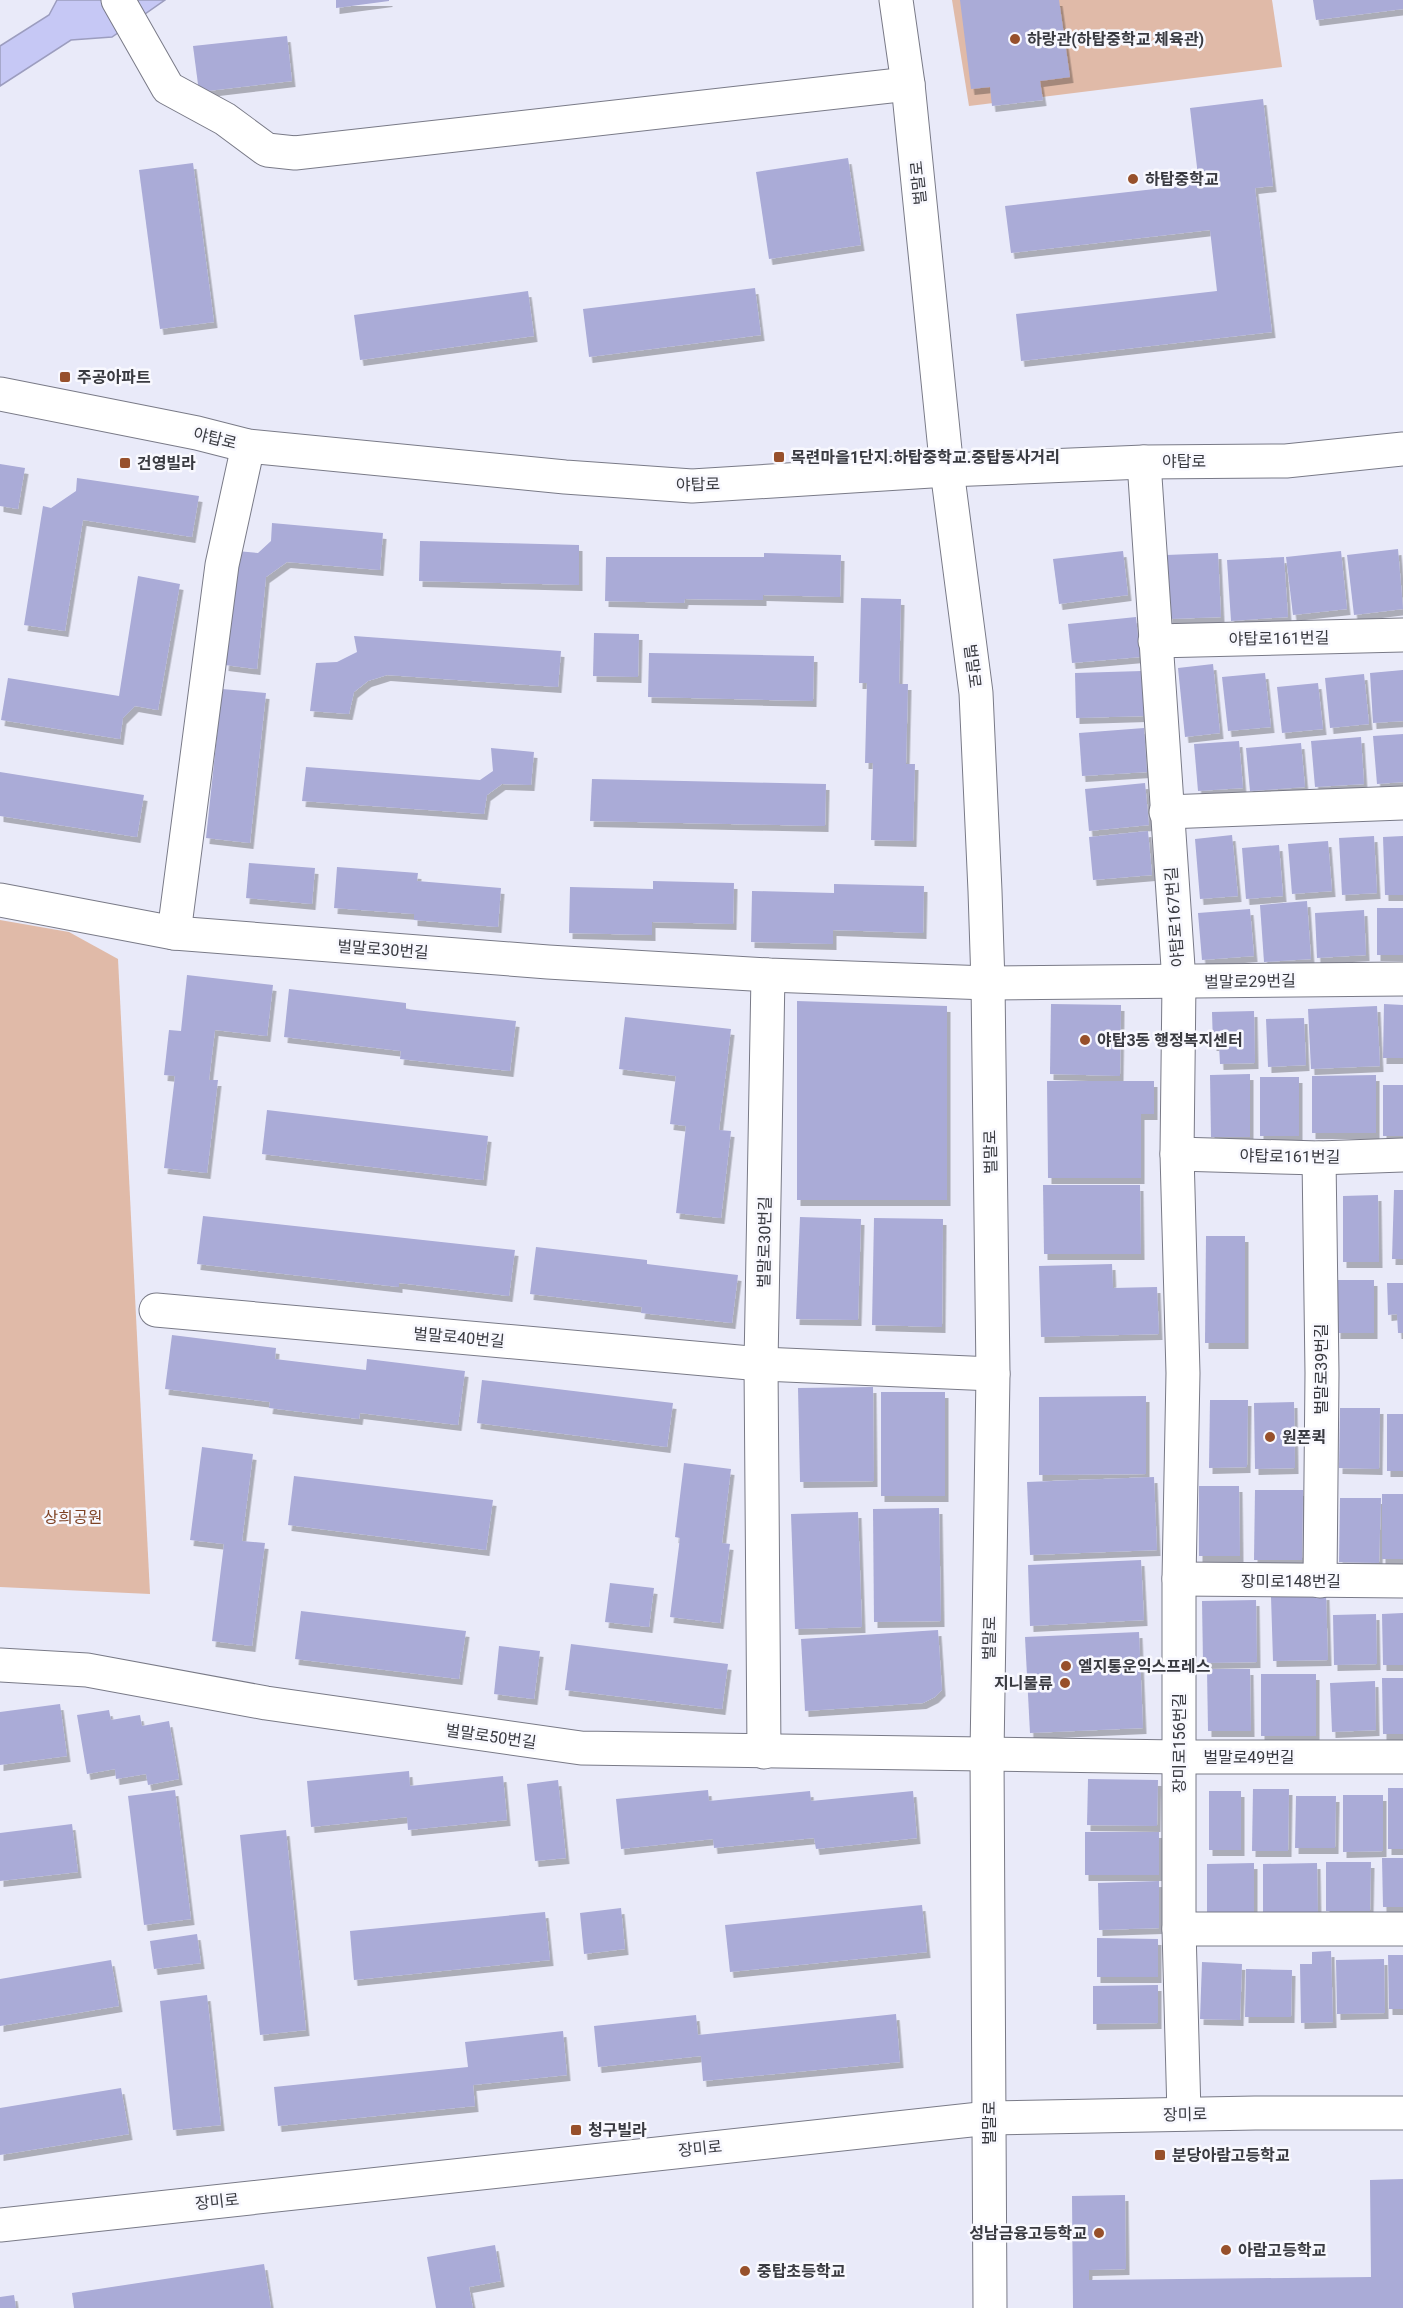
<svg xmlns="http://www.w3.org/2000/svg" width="1403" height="2308" viewBox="0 0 1403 2308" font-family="Roboto,'Noto Sans KR',sans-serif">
	<defs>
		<filter id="shadow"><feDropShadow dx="3.5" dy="6" stdDeviation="0" flood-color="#0004"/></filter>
	</defs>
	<rect width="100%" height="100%" fill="#e9eaf9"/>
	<g fill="#e0baa8">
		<path d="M952,0H1272L1282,67L969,106Z"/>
		<path d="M0,920L69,932L118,959L150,1594L0,1587Z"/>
	</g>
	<path fill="#c6c8f5" stroke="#9c9dbf" stroke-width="1.5" d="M57,0H165L112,37L71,40L0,86V46L49,15Z"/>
	<g fill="#aaabd7" filter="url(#shadow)">
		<path d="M336,0H389V1L336,8Z"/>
		<path d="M960,0H1059L1070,77L1040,81L1043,100L992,106L990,87L971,89Z"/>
		<path d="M1313,0H1403V9L1316,20Z"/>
		<path d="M287,36L292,81L199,92L193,46Z"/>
		<path d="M1263,99L1273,186L1255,188L1272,332L1021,361L1016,314L1217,291L1210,230L1011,253L1005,206L1199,184L1190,108Z"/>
		<path d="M848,158L861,245L769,259L756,172Z"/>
		<path d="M193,163L214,322L160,329L139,170Z"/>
		<path d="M755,288L761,335L589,357L583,309Z"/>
		<path d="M528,291L534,336L360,360L354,315Z"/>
		<path d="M0,464L25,468L18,509L0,506Z"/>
		<path d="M77,478L199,496L192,537L83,520L65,631L24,625L43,506L51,508L76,491Z"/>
		<path d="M272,523L383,533L380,570L287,562L266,577L257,669L225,665L237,551L258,553L271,541Z"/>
		<path d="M420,541L579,545V585L419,581Z"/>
		<path d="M1398,549L1403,609L1354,615L1347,555Z"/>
		<path d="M1123,551L1128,595L1059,604L1053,559Z"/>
		<path d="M1341,551L1347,609L1293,615L1286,557Z"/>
		<path d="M764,553L841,555L840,597L763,595V600L685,599L684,603L605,601L606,557H764Z"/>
		<path d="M1218,553L1221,617L1169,619L1166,555Z"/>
		<path d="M1284,557L1288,617L1231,621L1227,560Z"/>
		<path d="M138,576L180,584L158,710L135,706L123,718L120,739L1,720L8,678L119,696Z"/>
		<path d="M861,598L901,599L899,684H908L906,764H915L913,841L871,840L873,763H865L867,683H859Z"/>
		<path d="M1136,617L1140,657L1072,663L1068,624Z"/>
		<path d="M594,633L639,634L638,677L593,676Z"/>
		<path d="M354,636L561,651L558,687L387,675L368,681L354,692L349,714L310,711L316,663L337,662L357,652Z"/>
		<path d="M649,653L814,656L813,701L648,697Z"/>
		<path d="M1213,664L1220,733L1185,737L1178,668Z"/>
		<path d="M1403,670V721L1373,723L1370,673Z"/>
		<path d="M1142,671L1144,716L1076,718L1075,673Z"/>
		<path d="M1265,673L1271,727L1228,731L1222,677Z"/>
		<path d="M1364,674L1369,724L1330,728L1325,678Z"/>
		<path d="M1318,683L1323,729L1282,733L1277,687Z"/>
		<path d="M222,689L266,693L250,843L206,838Z"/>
		<path d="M1144,728L1147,772L1082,776L1079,733Z"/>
		<path d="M1403,734V782L1377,784L1373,736Z"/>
		<path d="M1361,737L1364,784L1315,787L1311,741Z"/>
		<path d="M1239,741L1243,788L1198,791L1194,744Z"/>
		<path d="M1301,743L1305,787L1250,791L1246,748Z"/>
		<path d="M491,748L534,752L531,785L502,784L487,795L484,814L302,801L306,767L480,780L493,771Z"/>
		<path d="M0,772L144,795L137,837L0,816Z"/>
		<path d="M592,779L826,784L825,826L590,821Z"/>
		<path d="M1145,783L1149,825L1089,831L1085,789Z"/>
		<path d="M1148,831L1152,875L1093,880L1089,837Z"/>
		<path d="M1232,835L1238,896L1200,899L1195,839Z"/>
		<path d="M1374,836L1377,893L1342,895L1339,838Z"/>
		<path d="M1403,836V895H1385L1383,837Z"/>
		<path d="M1328,841L1332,891L1292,894L1288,844Z"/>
		<path d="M1279,845L1283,896L1246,899L1242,848Z"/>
		<path d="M249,863L315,868L312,904L246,898Z"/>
		<path d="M337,867L418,873L417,881L501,888L498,927L414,920V914L334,908Z"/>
		<path d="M653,881L734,883L733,924L652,922V935L569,933L570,887L653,889Z"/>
		<path d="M834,884L924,886L923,933L833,930V944L751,942L752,891L834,893Z"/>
		<path d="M1307,901L1311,959L1264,962L1260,905Z"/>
		<rect x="1377" y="908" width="26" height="47"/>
		<path d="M1250,909L1254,956L1202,960L1198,913Z"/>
		<path d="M1364,910L1366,955L1317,958L1315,913Z"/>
		<path d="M187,975L273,985L267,1036L215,1030L209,1080H218L207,1173L164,1168L175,1076L164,1075L169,1030L181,1031Z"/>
		<path d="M289,989L406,1003V1009L516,1021L510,1071L400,1059L401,1051L284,1037Z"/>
		<path d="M797,1001L947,1006V1200H797Z"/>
		<path d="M1051,1004L1121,1005L1120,1076L1050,1074Z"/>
		<path d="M1384,1004L1403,1005V1058H1383Z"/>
		<path d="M1377,1006L1380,1066L1311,1069L1308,1009Z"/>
		<path d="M1254,1011L1255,1063L1220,1064L1219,1045H1213L1212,1012Z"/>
		<path d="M625,1017L731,1029L719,1130L731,1131L721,1218L676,1213L686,1126L670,1124L676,1076L619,1069Z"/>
		<path d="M1304,1018L1306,1065L1268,1067L1266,1019Z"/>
		<path d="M1250,1074V1137H1211L1210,1075Z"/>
		<path d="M1376,1075V1133H1312V1076Z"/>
		<rect x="1260" y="1077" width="39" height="59"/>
		<path d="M1047,1081H1154V1114H1141V1178H1048Z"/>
		<rect x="1383" y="1085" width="20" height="51"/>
		<path d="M267,1110L488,1136L483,1180L262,1154Z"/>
		<path d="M1043,1185H1140L1141,1254H1044Z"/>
		<path d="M1394,1190H1403V1259H1392Z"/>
		<path d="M1378,1195L1379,1262H1343V1196Z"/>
		<path d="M203,1216L515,1250L509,1296L399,1283V1287L197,1264Z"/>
		<path d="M800,1217L861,1219L858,1320L796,1319Z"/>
		<path d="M874,1218L943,1219L942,1327L872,1325Z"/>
		<path d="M1206,1236H1245V1343H1205Z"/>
		<path d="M536,1247L647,1260V1264L738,1275L732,1323L641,1313L642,1307L530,1294Z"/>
		<path d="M1112,1264L1113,1288L1157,1287L1159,1334L1041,1337L1039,1266Z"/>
		<path d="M1338,1280H1374V1333H1337Z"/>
		<path d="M1387,1283H1403V1333H1398L1397,1314L1388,1315Z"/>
		<path d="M172,1335L276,1348L275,1359L366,1370L367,1359L465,1371L458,1425L360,1413L359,1419L269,1408L270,1402L165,1389Z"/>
		<path d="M482,1380L673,1403L667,1447L477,1423Z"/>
		<path d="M873,1387L874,1481L800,1482L798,1388Z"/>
		<rect x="881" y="1392" width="64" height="104"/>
		<path d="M1146,1396V1474L1039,1475V1397Z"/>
		<path d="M1210,1400H1248L1247,1467L1209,1468Z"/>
		<path d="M1294,1402L1295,1468L1255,1469L1254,1403Z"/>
		<path d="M1340,1408H1380L1379,1469L1339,1468Z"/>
		<rect x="1387" y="1414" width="16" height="57"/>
		<path d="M202,1447L253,1454L242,1541L265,1543L252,1646L212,1641L224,1544L190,1540Z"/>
		<path d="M684,1463L731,1469L722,1543L730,1544L720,1623L670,1617L680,1538L675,1537Z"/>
		<path d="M294,1476L493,1500L486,1550L288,1525Z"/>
		<path d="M1154,1477L1157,1550L1030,1555L1027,1482Z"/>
		<path d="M1199,1486H1239L1240,1556H1199Z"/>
		<path d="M1255,1490H1303L1302,1560H1254Z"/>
		<rect x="1382" y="1494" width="21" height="65"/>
		<path d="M1340,1498H1381L1379,1563L1339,1562Z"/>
		<path d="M939,1508L941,1621L874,1622L873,1509Z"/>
		<path d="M858,1512L862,1627L795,1629L791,1514Z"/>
		<path d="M1141,1560L1144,1620L1030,1626L1028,1565Z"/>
		<path d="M610,1583L654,1588L649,1627L605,1622Z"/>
		<path d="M1326,1594L1328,1660L1273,1661L1271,1596Z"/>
		<path d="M1256,1600L1257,1662L1203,1663L1202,1601Z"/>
		<path d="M301,1611L466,1631L459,1679L295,1659Z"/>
		<path d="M1403,1613V1665H1383L1382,1614Z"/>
		<path d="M1376,1614L1377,1664L1334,1665L1333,1615Z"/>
		<path d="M938,1630L942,1690L935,1697L923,1703L805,1711L801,1639Z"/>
		<path d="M1139,1632L1143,1728L1030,1733L1025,1637Z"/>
		<path d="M571,1644L728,1664L722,1709L565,1690Z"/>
		<path d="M499,1646L540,1651L534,1699L494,1694Z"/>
		<path d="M1207,1669H1250L1251,1731H1208Z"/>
		<rect x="1261" y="1674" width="55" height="62"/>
		<path d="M1382,1678H1403V1734H1383Z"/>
		<path d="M1375,1681L1376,1730L1332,1732L1330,1683Z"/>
		<path d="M60,1704L67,1756L0,1765V1712Z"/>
		<path d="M109,1710L111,1720L140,1715L142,1726L169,1721L179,1779L148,1785L146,1774L116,1779L115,1769L87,1774L77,1715Z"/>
		<path d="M409,1771L410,1786L503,1776L507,1820L408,1830L407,1817L311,1827L307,1781Z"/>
		<path d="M1088,1779L1158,1780L1157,1826L1087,1825Z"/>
		<path d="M558,1780L566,1858L535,1861L527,1784Z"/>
		<rect x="1388" y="1788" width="15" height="61"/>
		<path d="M1253,1789H1289L1288,1851H1252Z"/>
		<path d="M175,1790L191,1919L144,1925L128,1796Z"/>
		<path d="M708,1790L709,1801L810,1791L811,1801L913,1791L917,1838L816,1849L814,1838L714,1848L713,1839L621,1849L616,1799Z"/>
		<rect x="1209" y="1791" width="32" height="59"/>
		<path d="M1343,1795H1383V1851L1343,1852Z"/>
		<path d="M1296,1796H1336L1335,1848H1295Z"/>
		<path d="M72,1824L78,1872L0,1881V1833Z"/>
		<path d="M286,1830L306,2030L260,2035L240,1835Z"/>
		<rect x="1085" y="1832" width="74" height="43"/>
		<path d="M1382,1858H1403V1907H1383Z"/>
		<path d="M1326,1862H1371L1370,1911H1326Z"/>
		<path d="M1254,1863V1915L1207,1916V1864Z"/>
		<path d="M1317,1863L1318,1915L1263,1916V1864Z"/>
		<path d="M1159,1881V1928L1099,1930L1098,1883Z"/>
		<path d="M922,1905L927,1952L730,1972L725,1925Z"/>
		<path d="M621,1908L625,1949L584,1954L580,1913Z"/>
		<path d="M545,1912L550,1960L354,1980L350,1931Z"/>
		<path d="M197,1934L201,1963L154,1969L150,1941Z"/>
		<path d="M1097,1938L1158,1939V1977H1097Z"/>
		<path d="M1331,1951L1333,2022L1301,2023L1300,1964H1312V1952Z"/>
		<path d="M1388,1955H1403V2009H1389Z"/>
		<path d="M1384,1959L1385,2013L1337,2014L1336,1960Z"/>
		<path d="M111,1960L119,2006L0,2026V1979Z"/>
		<path d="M1202,1962L1242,1964L1240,2020L1200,2019Z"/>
		<path d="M1246,1969L1292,1970L1291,2017H1245Z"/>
		<path d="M1158,1985V2023L1093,2024V1986Z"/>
		<path d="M207,1995L221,2125L173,2130L160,2001Z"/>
		<path d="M896,2014L900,2062L703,2081L701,2056L598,2067L594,2026L696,2015L698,2035Z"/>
		<path d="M563,2031L567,2075L473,2085L475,2106L278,2126L274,2087L468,2067L465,2042Z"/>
		<path d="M121,2088L129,2134L0,2155V2108Z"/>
		<path d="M1403,2179V2308H1073L1072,2196L1125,2195L1126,2269L1089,2270V2280L1371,2277L1370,2180Z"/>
		<path d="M495,2245L501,2281L469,2287L473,2308H436L427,2257Z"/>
		<path d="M264,2264L271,2308H74L72,2293Z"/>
		<path d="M14,2295L16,2308H0V2297Z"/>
	</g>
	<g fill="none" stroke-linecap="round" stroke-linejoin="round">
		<defs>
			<g id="minor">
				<path d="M118,0L168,88L225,119L267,150L295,153L908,84"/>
				<path d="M896,0L908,84L947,470L976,693L985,891L988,983L993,1374L987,1754L990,2308"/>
				<path d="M0,394L197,433L248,446L565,477L692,486L947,470L1144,462L1286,461L1403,449"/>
				<path d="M1144,462L1179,982L1177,1154L1183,1373L1179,1579V1929L1184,2114"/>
				<path d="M1155,641L1403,635"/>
				<path d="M1166,812L1403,803"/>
				<path d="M0,900L174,933L548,962L768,975L988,983L1403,979"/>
				<path d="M174,933L222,565L248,446"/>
				<path d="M1177,1154L1319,1158L1403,1155"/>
				<path d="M1319,1158L1322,1373L1320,1581"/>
				<path d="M156,1310L761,1364L993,1374"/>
				<path d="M1179,1579L1403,1581"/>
				<path d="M0,1665L87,1670L266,1703L581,1748L1178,1757H1403"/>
				<path d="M764,1752L761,1364L768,975"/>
				<path d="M1179,1929H1403"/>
				<path d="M0,2225L989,2118L1255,2113H1403"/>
			</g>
		</defs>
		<use href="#minor" stroke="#797a87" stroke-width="35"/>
		<use href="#minor" stroke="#fff" stroke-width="33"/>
	</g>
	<g fill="#97502b" stroke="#f8f8fe" stroke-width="2">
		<circle cx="1015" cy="39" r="6"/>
		<circle cx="1133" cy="179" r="6"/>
		<rect x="59" y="371" width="12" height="12" rx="3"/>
		<rect x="773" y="451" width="12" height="12" rx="3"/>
		<rect x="119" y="457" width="12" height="12" rx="3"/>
		<circle cx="1085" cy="1040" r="6"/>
		<circle cx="1270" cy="1437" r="6"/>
		<circle cx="1066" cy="1666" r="6"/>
		<circle cx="1065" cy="1683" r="6"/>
		<rect x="570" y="2124" width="12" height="12" rx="3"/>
		<rect x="1154" y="2149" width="12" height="12" rx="3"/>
		<circle cx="1099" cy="2233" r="6"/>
		<circle cx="1226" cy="2250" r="6"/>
		<circle cx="745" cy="2271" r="6"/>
	</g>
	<g text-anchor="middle" stroke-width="5" stroke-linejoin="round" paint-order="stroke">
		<g font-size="16" font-weight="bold" fill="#393a40" stroke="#f8f8fe" text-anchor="start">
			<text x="1027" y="45">하랑관(하탑중학교 체육관)</text>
			<text x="1145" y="185">하탑중학교</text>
			<text x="77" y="383">주공아파트</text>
			<text x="791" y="463">목련마을1단지.하탑중학교.중탑동사거리</text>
			<text x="137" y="469">건영빌라</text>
			<text x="1097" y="1046">야탑3동 행정복지센터</text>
			<text x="1282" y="1443">원폰퀵</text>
			<text x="1078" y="1672">엘지통운익스프레스</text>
			<text x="1053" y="1689" text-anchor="end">지니물류</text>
			<text x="588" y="2136">청구빌라</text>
			<text x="1172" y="2161">분당아람고등학교</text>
			<text x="1087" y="2239" text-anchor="end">성남금융고등학교</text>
			<text x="1238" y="2256">아람고등학교</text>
			<text x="757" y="2277">중탑초등학교</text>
		</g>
		<g font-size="16" fill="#393a40" stroke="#f8f8fe">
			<text transform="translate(918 183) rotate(-96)" y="6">벌말로</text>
			<text transform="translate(215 438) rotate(14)" y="6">야탑로</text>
			<text x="1184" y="467">야탑로</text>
			<text transform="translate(698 484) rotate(-1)" y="6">야탑로</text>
			<text transform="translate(1279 638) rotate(-1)" y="6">야탑로161번길</text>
			<text transform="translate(973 666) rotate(83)" y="6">벌말로</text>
			<text transform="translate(1174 917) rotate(-94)" y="6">야탑로167번길</text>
			<text transform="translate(383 949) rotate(4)" y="6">벌말로30번길</text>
			<text transform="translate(1250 981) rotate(-1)" y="6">벌말로29번길</text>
			<text transform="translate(990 1152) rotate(-91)" y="6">벌말로</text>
			<text transform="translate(1290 1156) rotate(1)" y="6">야탑로161번길</text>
			<text transform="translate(764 1242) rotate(-89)" y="6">벌말로30번길</text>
			<text transform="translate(459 1337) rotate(5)" y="6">벌말로40번길</text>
			<text transform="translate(1321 1369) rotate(-90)" y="6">벌말로39번길</text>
			<text x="1291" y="1587">장미로148번길</text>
			<text transform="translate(989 1638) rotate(-89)" y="6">벌말로</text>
			<text transform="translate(491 1736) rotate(8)" y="6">벌말로50번길</text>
			<text transform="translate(1179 1743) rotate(-90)" y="6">장미로156번길</text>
			<text x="1249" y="1763">벌말로49번길</text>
			<text transform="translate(1185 2114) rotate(-1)" y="6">장미로</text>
			<text transform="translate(989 2123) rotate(-90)" y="6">벌말로</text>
			<text transform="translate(700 2148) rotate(-6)" y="6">장미로</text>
			<text transform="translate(217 2201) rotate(-6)" y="6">장미로</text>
		</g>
		<g font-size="16" fill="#7f4325" stroke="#f8f8fe">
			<text x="73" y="1523">상희공원</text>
		</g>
	</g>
</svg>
